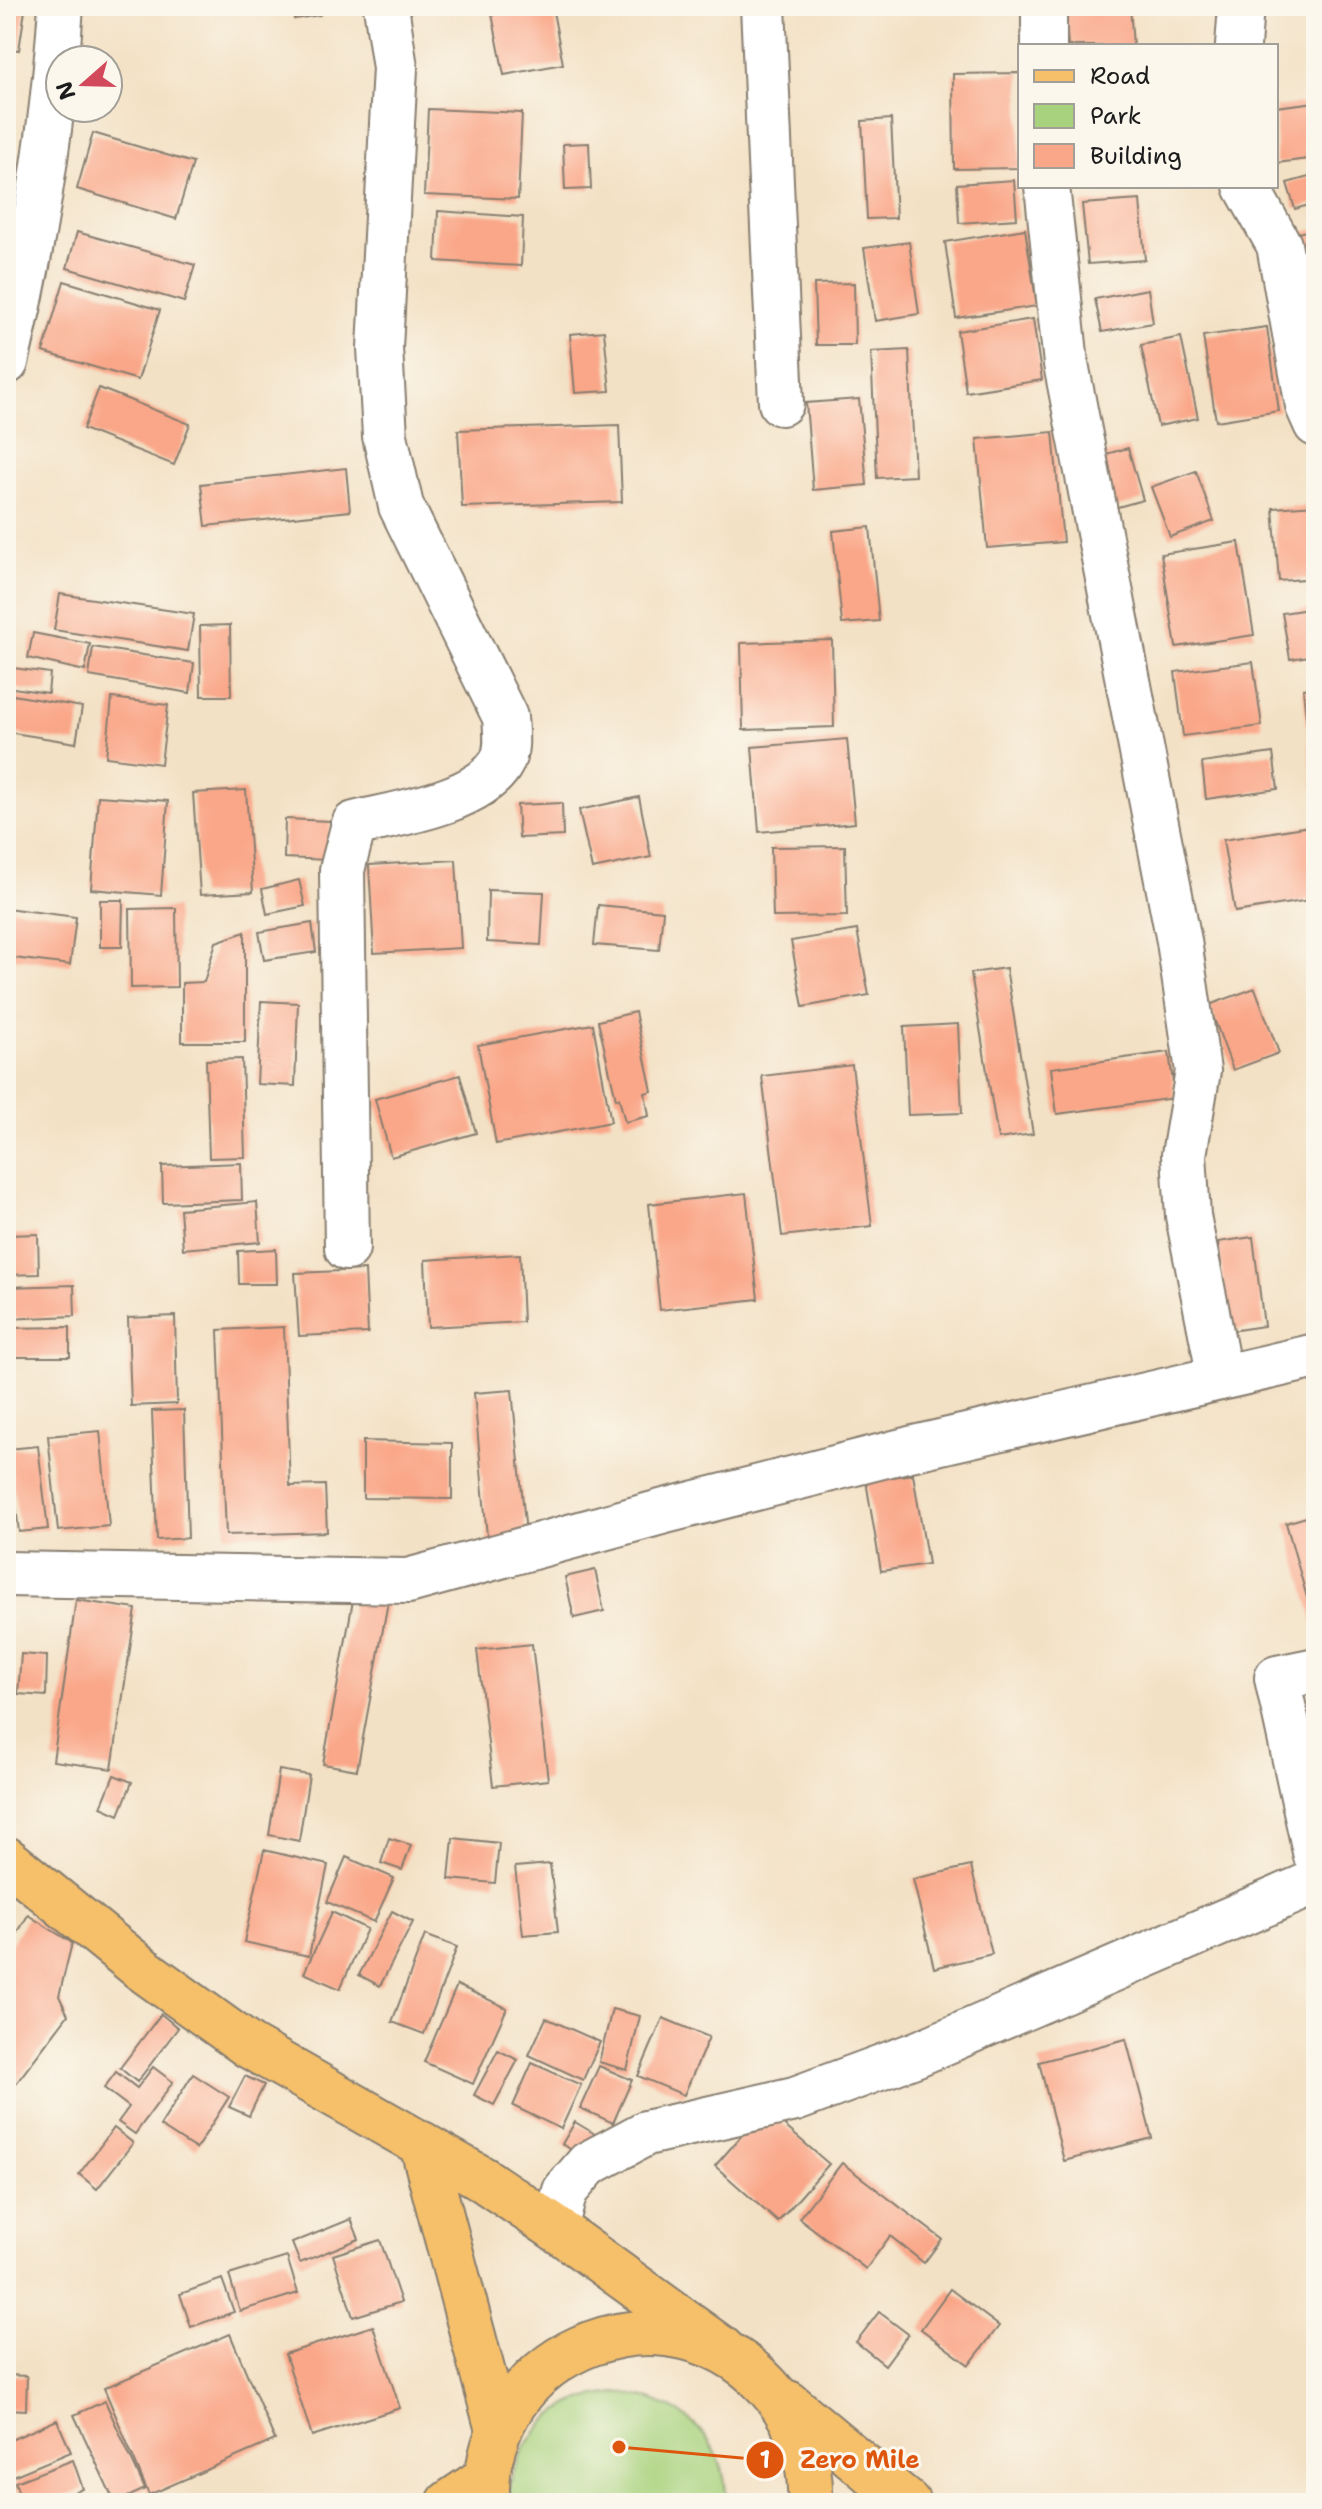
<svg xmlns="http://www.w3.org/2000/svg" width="1322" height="2509" viewBox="0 0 1322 2509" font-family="'Shantell Sans',sans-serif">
	<rect width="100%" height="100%" fill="#fbf7ec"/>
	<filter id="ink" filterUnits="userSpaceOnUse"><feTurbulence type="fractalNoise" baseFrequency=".0125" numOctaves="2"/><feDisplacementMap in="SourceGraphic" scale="16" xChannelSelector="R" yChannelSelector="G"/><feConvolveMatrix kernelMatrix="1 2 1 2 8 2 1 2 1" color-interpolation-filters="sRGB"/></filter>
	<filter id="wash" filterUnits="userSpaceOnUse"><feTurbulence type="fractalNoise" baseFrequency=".006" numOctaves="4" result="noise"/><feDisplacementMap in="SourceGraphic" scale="32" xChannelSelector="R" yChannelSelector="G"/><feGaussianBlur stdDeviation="1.8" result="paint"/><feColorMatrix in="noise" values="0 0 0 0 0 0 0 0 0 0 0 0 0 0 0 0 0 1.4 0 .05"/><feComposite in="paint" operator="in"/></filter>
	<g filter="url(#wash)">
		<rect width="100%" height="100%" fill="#f3e1c5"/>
		<path fill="#a8d27d" stroke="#62774c" stroke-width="2" d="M616,2393C677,2396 728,2438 726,2503H508C510,2461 538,2416 579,2400C591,2396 604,2395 616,2393Z"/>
		<g id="blocks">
			<g fill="#faa789">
				<path d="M292,6H319L320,15L294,19Z"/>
				<path d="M505,6H552L563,64L504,75L491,9Z"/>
				<path d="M1065,6H1130L1133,46H1068Z"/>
				<path d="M1265,6H1316V14L1264,9Z"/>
				<path d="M6,7L25,10L19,50L6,48Z"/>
				<path d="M6,59L13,60L8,93H6Z"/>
				<path d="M1020,73V168L954,169L953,74Z"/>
				<path d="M1316,102V158L1276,163V107Z"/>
				<path d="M428,109L522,113L518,199L424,195Z"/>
				<path d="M891,119L896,218L867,219L862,121Z"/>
				<path d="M93,133L193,163L176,219L77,189Z"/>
				<path d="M589,143L591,189L565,190L563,144Z"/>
				<path d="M1316,175V203L1295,209L1287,183Z"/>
				<path d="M1014,180L1017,219L959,223L957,184Z"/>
				<path d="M1140,200L1145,260L1088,264L1082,204Z"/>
				<path d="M438,211L523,217L521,266L436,261Z"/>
				<path d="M1025,229L1037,306L956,318L945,242Z"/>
				<path d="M1316,229V286L1310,287L1297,233Z"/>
				<path d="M77,232L195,265L184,302L67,268Z"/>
				<path d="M909,242L919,314L875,321L864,248Z"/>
				<path d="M64,281L160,310L138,380L43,352Z"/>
				<path d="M854,283L855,345H816L814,284Z"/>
				<path d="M1148,289L1153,323L1102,332L1095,299Z"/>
				<path d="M1033,319L1042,380L966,392L957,331Z"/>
				<path d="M1267,327L1279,411L1216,421L1203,336Z"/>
				<path d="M604,331L610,391L575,393L570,334Z"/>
				<path d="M1181,337L1198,418L1158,426L1141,345Z"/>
				<path d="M909,350L915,476L877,478L871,352Z"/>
				<path d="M99,388L190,424L174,465L83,429Z"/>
				<path d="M859,399L867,485L813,490L806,403Z"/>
				<path d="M619,425L622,502L462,507L458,430Z"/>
				<path d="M1053,432L1063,542L987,548L977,439Z"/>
				<path d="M1128,448L1143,500L1114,508L1099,456Z"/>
				<path d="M346,468L350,511L206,526L201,484Z"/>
				<path d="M1196,471L1214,521L1170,537L1151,487Z"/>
				<path d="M1316,505V578L1279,581L1273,508Z"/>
				<path d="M870,527L879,621L842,624L833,531Z"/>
				<path d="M1239,542L1254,635L1176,647L1161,554Z"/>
				<path d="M60,594L194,614L188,651L54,630Z"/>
				<path d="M1316,608V655L1290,659L1282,613Z"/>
				<path d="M230,625L231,696H201L200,626Z"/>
				<path d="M33,633L90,644L85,671L28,658Z"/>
				<path d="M832,640L834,727L743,730L741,643Z"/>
				<path d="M93,647L194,663L190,693L89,676Z"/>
				<path d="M1253,662L1262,726L1183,736L1175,672Z"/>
				<path d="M6,667L50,673L48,693L6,687Z"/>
				<path d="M1316,688V791H1314L1303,689Z"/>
				<path d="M13,695L82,707L76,743L7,732Z"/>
				<path d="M112,698L168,705L161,764L106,757Z"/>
				<path d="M847,739L855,823L759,832L752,747Z"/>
				<path d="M1273,753L1278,789L1206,799L1202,763Z"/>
				<path d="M246,790L253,892L200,895L193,793Z"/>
				<path d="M98,796L168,801L161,895L91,889Z"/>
				<path d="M639,797L651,857L592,869L579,810Z"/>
				<path d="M562,803L563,836L519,838L517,805Z"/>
				<path d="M285,819L330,821L329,860L284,858Z"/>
				<path d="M1316,825V899L1235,912L1223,840Z"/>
				<path d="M845,846L847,916L773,917L771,847Z"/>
				<path d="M456,860L461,948L374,953L369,865Z"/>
				<path d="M299,880L305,906L267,914L262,889Z"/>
				<path d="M488,890L544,892L541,945L487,942Z"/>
				<path d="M100,900H123L122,947H100Z"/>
				<path d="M598,905L663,911L659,950L594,945Z"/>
				<path d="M6,908L76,917L70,965L6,957Z"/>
				<path d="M176,908L177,987L131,988L130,909Z"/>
				<path d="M312,923L316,952L264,960L259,932Z"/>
				<path d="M857,930L869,995L803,1007L791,941Z"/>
				<path d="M245,932V1042H182V983L204,982L216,942Z"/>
				<path d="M1006,968L1033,1134L998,1139L971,973Z"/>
				<path d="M1255,988L1279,1053L1233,1070L1209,1005Z"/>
				<path d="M261,1001L298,1003L295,1086L257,1084Z"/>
				<path d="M635,1012L652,1091L645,1093L649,1116L625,1122L619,1098L616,1099L598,1021Z"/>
				<path d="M593,1024L611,1122L496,1144L478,1045Z"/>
				<path d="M958,1024L962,1113L908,1115L904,1027Z"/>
				<path d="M1169,1052L1175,1098L1057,1114L1051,1068Z"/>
				<path d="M242,1059L245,1157L209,1158L206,1060Z"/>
				<path d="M852,1065L872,1226L782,1236L762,1076Z"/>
				<path d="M460,1075L476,1133L391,1157L375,1099Z"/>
				<path d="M241,1163L242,1200L163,1203L162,1166Z"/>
				<path d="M746,1193L758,1299L660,1310L649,1204Z"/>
				<path d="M257,1202L260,1242L183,1249L180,1209Z"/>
				<path d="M38,1234L39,1274L6,1275V1235Z"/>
				<path d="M1253,1237L1264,1326L1230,1331L1218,1242Z"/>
				<path d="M276,1249L277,1284H239L238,1251Z"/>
				<path d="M520,1254L523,1322L428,1327L425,1260Z"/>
				<path d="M365,1270L368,1333L299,1336L295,1273Z"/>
				<path d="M74,1285L75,1316L6,1319V1287Z"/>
				<path d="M175,1316L177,1404L131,1406L128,1318Z"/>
				<path d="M70,1327V1357H6V1328Z"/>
				<path d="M284,1327L290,1486L325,1485L327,1532L226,1535L218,1330Z"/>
				<path d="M512,1390L527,1544L488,1547L474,1393Z"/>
				<path d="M184,1410L188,1538L157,1540L152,1411Z"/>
				<path d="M100,1431L109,1526L58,1531L48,1436Z"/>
				<path d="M363,1441L452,1443V1499L363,1498Z"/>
				<path d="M38,1446L48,1529L19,1532L9,1449Z"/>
				<path d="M913,1474L928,1564L881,1571L866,1481Z"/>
				<path d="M1316,1514V1626H1315L1286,1523Z"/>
				<path d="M595,1570L604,1611L574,1618L565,1577Z"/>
				<path d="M354,1595L388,1602L357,1770L323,1764Z"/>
				<path d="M76,1600L136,1609L112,1769L53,1761Z"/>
				<path d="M532,1644L548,1780L493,1786L477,1650Z"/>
				<path d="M21,1654L47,1656L46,1696L18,1694Z"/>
				<path d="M279,1770L309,1775L299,1841L269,1835Z"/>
				<path d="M114,1775L132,1782L119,1815L101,1807Z"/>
				<path d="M389,1838L411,1845L402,1870L381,1863Z"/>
				<path d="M453,1838L499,1843L495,1883L449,1879Z"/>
				<path d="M264,1850L328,1865L309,1956L244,1942Z"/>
				<path d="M346,1857L394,1878L374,1922L327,1902Z"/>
				<path d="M550,1864L558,1932L523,1935L515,1867Z"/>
				<path d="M971,1866L992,1954L934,1968L913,1879Z"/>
				<path d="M392,1911L413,1922L380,1986L359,1975Z"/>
				<path d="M332,1912L367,1929L340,1989L304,1973Z"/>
				<path d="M28,1915L72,1943L59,1996L68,2015L8,2094L6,2093V1953Z"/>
				<path d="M425,1935L457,1947L424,2034L392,2022Z"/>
				<path d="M457,1985L507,2008L473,2084L424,2062Z"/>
				<path d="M612,2009L640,2016L627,2070L599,2062Z"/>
				<path d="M161,2014L178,2028L137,2082L120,2068Z"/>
				<path d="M546,2018L600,2042L583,2080L529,2055Z"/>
				<path d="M663,2018L709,2037L684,2095L638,2076Z"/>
				<path d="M1126,2039L1152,2138L1064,2161L1039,2062Z"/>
				<path d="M498,2050L518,2060L494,2105L474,2095Z"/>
				<path d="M532,2063L581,2085L561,2129L513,2106Z"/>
				<path d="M599,2066L632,2080L613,2123L580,2108Z"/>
				<path d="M153,2067L173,2082L135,2134L118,2122L129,2107L104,2088L116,2072L137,2088Z"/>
				<path d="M193,2074L229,2097L196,2149L160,2126Z"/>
				<path d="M245,2076L264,2085L249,2116L229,2107Z"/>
				<path d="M765,2109L829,2164L778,2222L715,2166Z"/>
				<path d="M575,2122L595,2134L583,2157L562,2144Z"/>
				<path d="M114,2128L133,2143L97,2189L79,2174Z"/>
				<path d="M842,2163L942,2239L924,2263L890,2236L866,2269L799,2218Z"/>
				<path d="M351,2219L359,2239L300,2263L292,2243Z"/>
				<path d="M380,2240L401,2302L353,2317L333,2255Z"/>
				<path d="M287,2257L298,2293L240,2311L229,2275Z"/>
				<path d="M222,2279L234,2312L191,2327L180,2294Z"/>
				<path d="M950,2289L999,2326L969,2365L921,2329Z"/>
				<path d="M879,2312L908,2334L885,2365L856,2342Z"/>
				<path d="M373,2326L400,2408L312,2436L285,2354Z"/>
				<path d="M230,2334L275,2440L149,2495L104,2388Z"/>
				<path d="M6,2375L27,2376L26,2410L6,2409Z"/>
				<path d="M105,2401L145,2489L115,2503L74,2415Z"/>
				<path d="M57,2420L71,2452L6,2479V2442Z"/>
				<path d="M73,2460L83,2489L46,2503H22L15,2482Z"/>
			</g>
		</g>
	</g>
	<g filter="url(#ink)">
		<use href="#blocks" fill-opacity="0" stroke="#887e70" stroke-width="2"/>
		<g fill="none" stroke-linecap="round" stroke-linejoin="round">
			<defs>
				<g id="minor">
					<path d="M763,6L781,403"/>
					<path d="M1044,46V6"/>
					<path d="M1238,46L1241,6"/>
					<path d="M1047,186L1066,364L1179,941L1198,1071L1184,1155L1188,1216L1220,1378"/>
					<path d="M1246,186L1279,245L1308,406L1316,424"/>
					<path d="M6,362C34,246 53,126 61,6"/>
					<path d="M347,1248L342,870L354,824C395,814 475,803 500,765C509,751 506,733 505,717L401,506L385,436L380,348L395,68L386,6"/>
					<path d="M6,1574L408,1581L665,1511L910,1449L1316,1356"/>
					<path d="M1316,1670L1277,1678L1316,1856"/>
					<path d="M555,2228L565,2191L588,2164L646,2133L795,2099L917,2054L1316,1882"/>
				</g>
				<g id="major">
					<path d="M6,1859L142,1969L249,2046L481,2178L555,2228L722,2349"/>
					<path d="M422,2144L498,2430"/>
				</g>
				<g id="highway">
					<path d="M788,2403L908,2503"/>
					<path d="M449,2503L486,2478"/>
					<path d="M487,2503C480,2345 675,2272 775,2395C799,2425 812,2464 810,2503"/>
				</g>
			</defs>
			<use href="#minor" stroke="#887e70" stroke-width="48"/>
			<use href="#major" stroke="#887e70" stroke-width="48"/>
			<use href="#highway" stroke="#887e70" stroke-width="48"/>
			<use href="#minor" stroke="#fff" stroke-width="44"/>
			<use href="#major" stroke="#f6c06b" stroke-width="44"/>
			<use href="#highway" stroke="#f6c06b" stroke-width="44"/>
		</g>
	</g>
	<path fill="none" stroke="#de560d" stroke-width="3" d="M619 2447L765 2460"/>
	<g fill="#de560d" stroke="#fbf7ec" stroke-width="3">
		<circle cx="619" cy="2447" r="8"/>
		<circle cx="765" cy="2460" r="20"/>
	</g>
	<g font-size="24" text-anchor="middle" font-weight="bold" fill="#fff">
		<text x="765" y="2468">1</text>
	</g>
	<g font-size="24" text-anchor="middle" font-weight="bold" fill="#de560d" stroke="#fbf7ec" stroke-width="6" stroke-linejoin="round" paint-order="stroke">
		<text x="860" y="2468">Zero Mile</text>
	</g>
	<rect width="1322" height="2509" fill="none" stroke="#fbf7ec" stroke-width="32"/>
	<rect x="1018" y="44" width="260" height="144" fill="#fbf7ec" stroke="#a29f99" stroke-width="2"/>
	<rect x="1034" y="70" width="40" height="12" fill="#f6c06b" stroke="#a29f99" stroke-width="2"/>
	<text x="1090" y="84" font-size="24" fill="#1c1c1c">Road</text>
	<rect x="1034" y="104" width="40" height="24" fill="#a8d27d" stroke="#a29f99" stroke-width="2"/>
	<text x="1090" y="124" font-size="24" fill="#1c1c1c">Park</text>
	<rect x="1034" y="144" width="40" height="24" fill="#faa789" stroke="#a29f99" stroke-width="2"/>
	<text x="1090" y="164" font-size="24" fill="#1c1c1c">Building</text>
	<g transform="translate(84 84) rotate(250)"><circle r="38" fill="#fbf7ec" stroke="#a29f99" stroke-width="2"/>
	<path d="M0-6L14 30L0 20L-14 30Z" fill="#d1495b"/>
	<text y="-12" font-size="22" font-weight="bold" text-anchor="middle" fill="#1c1c1c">N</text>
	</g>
</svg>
